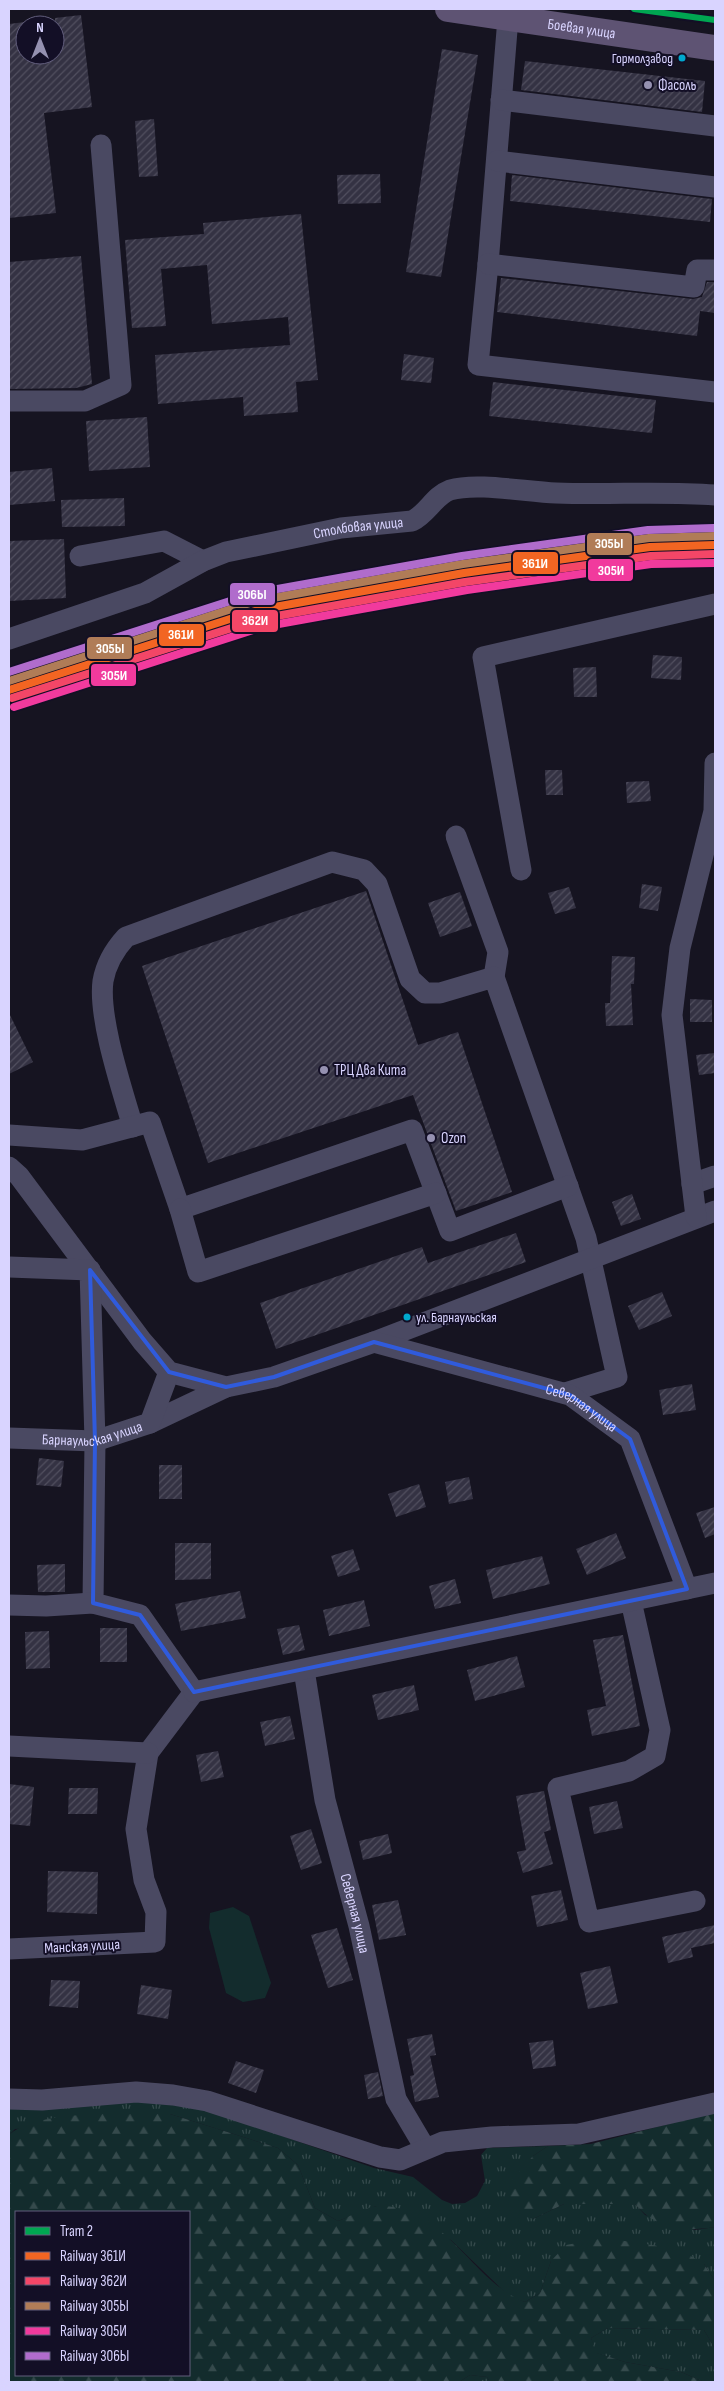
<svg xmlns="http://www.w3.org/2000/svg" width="724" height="2391" viewBox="0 0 724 2391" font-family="'Sofia Sans Condensed',sans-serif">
	<defs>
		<pattern id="grass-tufts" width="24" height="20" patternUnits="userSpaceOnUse" patternTransform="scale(1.25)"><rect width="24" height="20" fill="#132c2d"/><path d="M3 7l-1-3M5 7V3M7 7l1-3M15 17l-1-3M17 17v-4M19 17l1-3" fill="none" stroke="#354a4c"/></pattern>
		<pattern id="forest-firs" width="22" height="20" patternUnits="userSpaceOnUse" patternTransform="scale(1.25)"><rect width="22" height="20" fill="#132c2d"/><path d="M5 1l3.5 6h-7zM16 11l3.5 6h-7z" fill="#354a4c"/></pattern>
		<pattern id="building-hatch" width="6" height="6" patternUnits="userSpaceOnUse" patternTransform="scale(1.25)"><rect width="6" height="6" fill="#343243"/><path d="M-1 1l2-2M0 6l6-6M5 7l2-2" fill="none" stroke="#514f5f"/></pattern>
	</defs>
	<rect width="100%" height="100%" fill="#161421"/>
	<g fill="url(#grass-tufts)">
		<path d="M143,2101L180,2103L222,2115L374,2168L413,2177L442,2200L452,2204L465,2203L477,2196L485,2181L481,2155L487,2148L548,2146L533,2156V2219L564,2204H635L645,2215L695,2230L715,2227V2281L704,2264L551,2261L540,2293L525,2302L510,2297L451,2240L376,2206L338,2221L315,2208L298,2165L278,2148L170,2114L15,2129L9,2135V2106Z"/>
		<path d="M608,2328L704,2330L715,2349V2382H704L681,2372L625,2362L596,2353L591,2338Z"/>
		<path d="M470,2375L487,2377L490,2382H459Z"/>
	</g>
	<g fill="url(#forest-firs)" fill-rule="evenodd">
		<path d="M715,2112V2227C682,2232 658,2230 635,2204H564L533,2219L512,2211L507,2201L511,2181L533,2156L548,2146L591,2144Z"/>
		<path d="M170,2114L278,2148L298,2165L315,2208L338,2221C350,2217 365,2207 377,2206C445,2204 472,2282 525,2302L540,2293L551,2261L566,2245L604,2238L679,2249L704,2264L715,2281V2349L704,2330L608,2328L591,2338L597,2353L625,2362L681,2372L704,2382H490L487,2377L470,2375L459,2382H9V2135C40,2108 129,2115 170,2114ZM16,2212H189V2375H16Z"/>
	</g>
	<path fill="#132c2d" d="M233,1907L249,1916L271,1983L265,1998L243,2002L226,1993L209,1928L210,1913Z"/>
	<g fill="url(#building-hatch)">
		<path d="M81,15L92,107L44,113L56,213L9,218V24L25,22V55H55V18Z"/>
		<path d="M442,49L478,55L441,277L406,272Z"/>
		<path d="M525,61L705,81L702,112L521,90Z"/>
		<path d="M154,119L158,176L139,177L135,121Z"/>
		<path d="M380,174L381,203L338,204L337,175Z"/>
		<path d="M512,175L712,199L710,222L510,201Z"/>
		<path d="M301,214L318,380L296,382L298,412L244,416L243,397L158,404L155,355L290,345L288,317L212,324L207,265L161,269L166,326L132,328L125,240L204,234L203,223Z"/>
		<path d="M81,256L92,384L76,388L9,389V262Z"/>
		<path d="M501,278L693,299L702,297L707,282H715V313L700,311L697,336L497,312Z"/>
		<path d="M404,354L434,358L431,383L401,380Z"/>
		<path d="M493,382L656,400L652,433L489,416Z"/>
		<path d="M147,417L150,467L89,471L86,421Z"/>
		<path d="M52,468L55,501L9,505V472Z"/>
		<path d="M124,498L125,526L62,527L61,500Z"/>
		<path d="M64,539L66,598L9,601V541Z"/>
		<path d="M653,655L682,657L681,680L651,678Z"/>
		<path d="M596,667L597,697H574L573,668Z"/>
		<path d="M545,770H562L563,795H546Z"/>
		<path d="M649,781L651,801L627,803L626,782Z"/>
		<path d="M642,884L662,887L658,911L639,908Z"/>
		<path d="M569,887L576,908L555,914L548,893Z"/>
		<path d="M366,891L418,1045L458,1032L512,1192L456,1211L413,1095L208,1163L142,966Z"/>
		<path d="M460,892L472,926L440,937L428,903Z"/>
		<path d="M612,956L635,957L634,984H631L633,1025L606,1026L605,1003H610Z"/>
		<path d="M690,999L712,1000V1022H690Z"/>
		<path d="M9,1013L33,1062L9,1074Z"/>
		<path d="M715,1053V1073L699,1075L696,1055Z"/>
		<path d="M632,1194L641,1219L621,1226L612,1202Z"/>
		<path d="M516,1233L526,1262L276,1349L260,1303L422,1247L428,1263Z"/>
		<path d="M662,1292L672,1316L639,1330L628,1306Z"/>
		<path d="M692,1384L696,1410L663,1415L659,1390Z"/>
		<path d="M39,1458L64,1461L61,1487L36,1485Z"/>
		<rect x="159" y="1465" width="23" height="34"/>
		<path d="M469,1477L473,1499L449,1504L445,1482Z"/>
		<path d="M419,1484L426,1507L396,1517L388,1494Z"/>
		<path d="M715,1507V1534L705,1538L696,1513Z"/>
		<path d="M616,1533L626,1558L587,1575L576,1549Z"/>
		<path d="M175,1543H211V1579L175,1580Z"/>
		<path d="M353,1549L360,1570L338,1577L331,1556Z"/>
		<path d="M542,1556L550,1584L493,1599L486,1570Z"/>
		<path d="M65,1564V1592H38L37,1565Z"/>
		<path d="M455,1579L461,1603L435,1609L429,1586Z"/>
		<path d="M240,1591L246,1618L181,1631L175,1604Z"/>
		<path d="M364,1600L370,1626L329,1636L323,1610Z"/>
		<path d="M299,1625L305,1650L283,1655L277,1629Z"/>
		<rect x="100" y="1628" width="27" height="34"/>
		<path d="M49,1631L50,1668L26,1669L25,1632Z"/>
		<path d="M623,1635L640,1726L592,1736L587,1710L606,1706L593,1640Z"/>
		<path d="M517,1656L525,1687L475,1701L467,1670Z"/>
		<path d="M414,1685L419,1710L378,1720L372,1695Z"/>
		<path d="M290,1716L295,1739L265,1746L260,1722Z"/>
		<path d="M218,1751L224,1777L201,1782L196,1755Z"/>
		<path d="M9,1784L34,1787L30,1826L9,1824Z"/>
		<path d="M69,1788H98L97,1814H68Z"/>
		<path d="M544,1791L551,1830L544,1832L553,1864L523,1873L517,1852L526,1850L516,1796Z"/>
		<path d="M617,1801L623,1828L594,1834L589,1807Z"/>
		<path d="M311,1829L322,1863L301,1870L290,1836Z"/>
		<path d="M388,1834L392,1853L363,1860L359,1841Z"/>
		<path d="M48,1871L98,1872L97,1914L47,1912Z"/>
		<path d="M561,1890L568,1920L537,1927L531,1896Z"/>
		<path d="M398,1900L406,1935L379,1940L372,1905Z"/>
		<path d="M715,1925V1943L691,1948L693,1957L668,1963L662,1937Z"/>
		<path d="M337,1928L353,1980L328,1988L311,1935Z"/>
		<path d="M610,1966L618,2003L588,2009L580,1973Z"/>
		<path d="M51,1980L80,1981L78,2008L49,2006Z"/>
		<path d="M141,1985L172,1990L168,2019L137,2014Z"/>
		<path d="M432,2034L436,2055L430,2056L439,2097L415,2102L410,2076L414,2075L407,2039Z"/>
		<path d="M553,2040L556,2066L533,2069L529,2043Z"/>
		<path d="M236,2061L264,2070L256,2093L228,2083Z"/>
		<path d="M378,2072L383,2096L368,2099L364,2075Z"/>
	</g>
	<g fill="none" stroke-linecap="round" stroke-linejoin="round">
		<g stroke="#4a4962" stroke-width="21">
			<path d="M508,18L488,264L478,365L715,392"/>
			<path d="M501,100L715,126"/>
			<path d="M497,161L715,187"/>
			<path d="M488,264L694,287L697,270H715"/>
			<path d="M9,401H85L121,385L101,145"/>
			<path d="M80,556L164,541L203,561"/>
			<path id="s1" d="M9,639L145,593L203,561L226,552L341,528L412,521C427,514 434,496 450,490C477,482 526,492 556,493C609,495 662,491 715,495"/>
			<path d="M456,836L498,952L494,977"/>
			<path d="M521,870L483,657L715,604"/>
			<path d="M133,1127C122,1089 98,1018 103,981C106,964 115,949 126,937L332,862L364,870L377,884L410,979L425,993H440L494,977L586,1238L617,1377L565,1393"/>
			<path d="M9,1135L82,1140L150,1122L180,1209L412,1130L450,1231L568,1186"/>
			<path d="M9,1167L19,1176L142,1341L169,1372L226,1387L274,1377L374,1342L715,1211"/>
			<path d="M692,1184L715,1176"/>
			<path d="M180,1209L198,1272L436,1193"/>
			<path d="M696,1217L672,1015L680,948L714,811L715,763"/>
			<path d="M9,1267L90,1270L95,1441L93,1603L140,1615L194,1692L148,1753L136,1829L144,1880L156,1912L155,1942L9,1949"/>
			<path id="s2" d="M374,1342L570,1395L630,1439L687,1589"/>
			<path d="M150,1423L226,1387"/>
			<path id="s3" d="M9,1438L95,1441L150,1423L169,1372"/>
			<path d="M631,1601L660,1730L655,1756L629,1771L558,1788L589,1922L695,1901"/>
			<path d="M9,1605L46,1606L93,1603"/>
			<path id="s4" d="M304,1670L325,1800L359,1926L396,2099L425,2148"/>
			<path d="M194,1692L715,1583"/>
			<path d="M9,1746L148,1753"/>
			<path d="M9,2099L42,2100L136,2092L173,2095L207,2101L380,2157L400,2160L443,2142L492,2137L579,2134L715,2103"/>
		</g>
		<path stroke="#5e5373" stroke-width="26" id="s5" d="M448,9L715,48"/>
		<defs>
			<path id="rail-1" d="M9,690L258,610L464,573L650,547L715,545"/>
			<path id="rail-2" d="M12,698L260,619L465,582L651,556L715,554"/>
			<path id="rail-3" d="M9,681L256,601L463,564L649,538L715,536"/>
			<path id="rail-4" d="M14,707L262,627L467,590L651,564L715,563"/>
			<path id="rail-5" d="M9,672L255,593L462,556L648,530L714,528"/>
		</defs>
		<use href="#rail-1" stroke="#130f26" stroke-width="11"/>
		<use href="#rail-2" stroke="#130f26" stroke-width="11"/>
		<use href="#rail-3" stroke="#130f26" stroke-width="11"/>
		<use href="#rail-4" stroke="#130f26" stroke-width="11"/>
		<use href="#rail-5" stroke="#130f26" stroke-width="11"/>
		<use href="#rail-1" stroke="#f26522" stroke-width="8"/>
		<use href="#rail-2" stroke="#f34667" stroke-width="8"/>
		<use href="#rail-3" stroke="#b07c57" stroke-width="8"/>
		<use href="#rail-4" stroke="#f13a9d" stroke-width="8"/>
		<use href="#rail-5" stroke="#b06ccc" stroke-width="8"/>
		<defs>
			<path id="tram-1" d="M634,9L715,20"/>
		</defs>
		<use href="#tram-1" stroke="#130f26" stroke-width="10"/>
		<use href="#tram-1" stroke="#00a651" stroke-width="6"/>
	</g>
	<path fill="none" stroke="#305bdc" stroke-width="4" stroke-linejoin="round" d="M90,1270L169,1372L226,1387L274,1377L374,1342L570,1395L630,1439L687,1589L194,1692L140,1615L93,1603L95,1441Z"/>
	<g fill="#00a9ce" stroke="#130f26" stroke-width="2">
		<circle cx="682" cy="58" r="4.5"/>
		<circle cx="407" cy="1317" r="4.5"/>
	</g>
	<g fill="#9591b1" stroke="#130f26" stroke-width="2">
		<circle cx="648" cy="85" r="5"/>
		<circle cx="324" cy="1070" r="5"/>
		<circle cx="431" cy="1138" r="5"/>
	</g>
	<g text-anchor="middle" stroke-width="4" stroke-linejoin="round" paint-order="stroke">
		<g font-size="14" fill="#d9d4ff" stroke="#130f26" text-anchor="end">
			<text x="673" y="63">Гормолзавод</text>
			<text x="416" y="1322" text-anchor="start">ул. Барнаульская</text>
		</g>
		<g font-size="15" fill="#d9d4ff" stroke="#130f26">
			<text dy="5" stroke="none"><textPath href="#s5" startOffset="135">Боевая улица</textPath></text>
			<text dy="5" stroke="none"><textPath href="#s1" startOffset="369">Столбовая улица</textPath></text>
			<text dy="5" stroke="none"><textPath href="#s2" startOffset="219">Северная улица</textPath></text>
			<text dy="5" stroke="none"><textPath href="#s3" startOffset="84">Барнаульская улица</textPath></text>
			<text dy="5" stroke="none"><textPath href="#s4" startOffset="249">Северная улица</textPath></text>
			<text transform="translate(82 1946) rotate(-3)" y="5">Манская улица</text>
		</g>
		<g font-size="15" fill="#d9d4ff" stroke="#130f26" text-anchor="start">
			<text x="658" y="90">Фасоль</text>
			<text x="334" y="1075">ТРЦ Два Кита</text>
			<text x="441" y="1143">Ozon</text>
		</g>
	</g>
	<g stroke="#130f26" stroke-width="2">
		<rect x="586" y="532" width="47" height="24" rx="5" fill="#b07c57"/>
		<rect x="512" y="551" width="47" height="24" rx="5" fill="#f26522"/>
		<rect x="587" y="558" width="47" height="24" rx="5" fill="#f13a9d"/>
		<rect x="229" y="582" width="47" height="24" rx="5" fill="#b06ccc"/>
		<rect x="231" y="609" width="48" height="24" rx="5" fill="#f34667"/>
		<rect x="158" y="623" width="47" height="24" rx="5" fill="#f26522"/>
		<rect x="86" y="636" width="47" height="24" rx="5" fill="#b07c57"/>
		<rect x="90" y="663" width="47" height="24" rx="5" fill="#f13a9d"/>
	</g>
	<g font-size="14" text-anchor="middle" font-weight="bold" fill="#fff">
		<text x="609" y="548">305Ы</text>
		<text x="535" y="568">361И</text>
		<text x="611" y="575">305И</text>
		<text x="252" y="599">306Ы</text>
		<text x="255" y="625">362И</text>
		<text x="181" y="639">361И</text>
		<text x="110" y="653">305Ы</text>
		<text x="114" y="680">305И</text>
	</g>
	<rect width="724" height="2391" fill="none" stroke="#d9d4ff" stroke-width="20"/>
	<rect x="15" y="2211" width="175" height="165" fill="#130f26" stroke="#625e7d"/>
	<rect x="25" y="2227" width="25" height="8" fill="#00a651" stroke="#625e7d"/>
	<text x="60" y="2236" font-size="15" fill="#d9d4ff">Tram 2</text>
	<rect x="25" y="2252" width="25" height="8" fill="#f26522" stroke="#625e7d"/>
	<text x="60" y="2261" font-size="15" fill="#d9d4ff">Railway 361И</text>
	<rect x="25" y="2277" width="25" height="8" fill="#f34667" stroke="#625e7d"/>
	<text x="60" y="2286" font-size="15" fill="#d9d4ff">Railway 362И</text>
	<rect x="25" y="2302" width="25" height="8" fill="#b07c57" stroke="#625e7d"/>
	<text x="60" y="2311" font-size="15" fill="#d9d4ff">Railway 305Ы</text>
	<rect x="25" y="2327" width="25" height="8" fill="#f13a9d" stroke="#625e7d"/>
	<text x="60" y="2336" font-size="15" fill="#d9d4ff">Railway 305И</text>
	<rect x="25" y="2352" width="25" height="8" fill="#b06ccc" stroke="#625e7d"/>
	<text x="60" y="2361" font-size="15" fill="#d9d4ff">Railway 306Ы</text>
	<g transform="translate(40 40)"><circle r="24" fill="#130f26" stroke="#625e7d"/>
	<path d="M0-4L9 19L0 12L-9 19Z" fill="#9591b1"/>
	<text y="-8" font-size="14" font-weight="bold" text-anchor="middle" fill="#d9d4ff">N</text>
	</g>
</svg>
